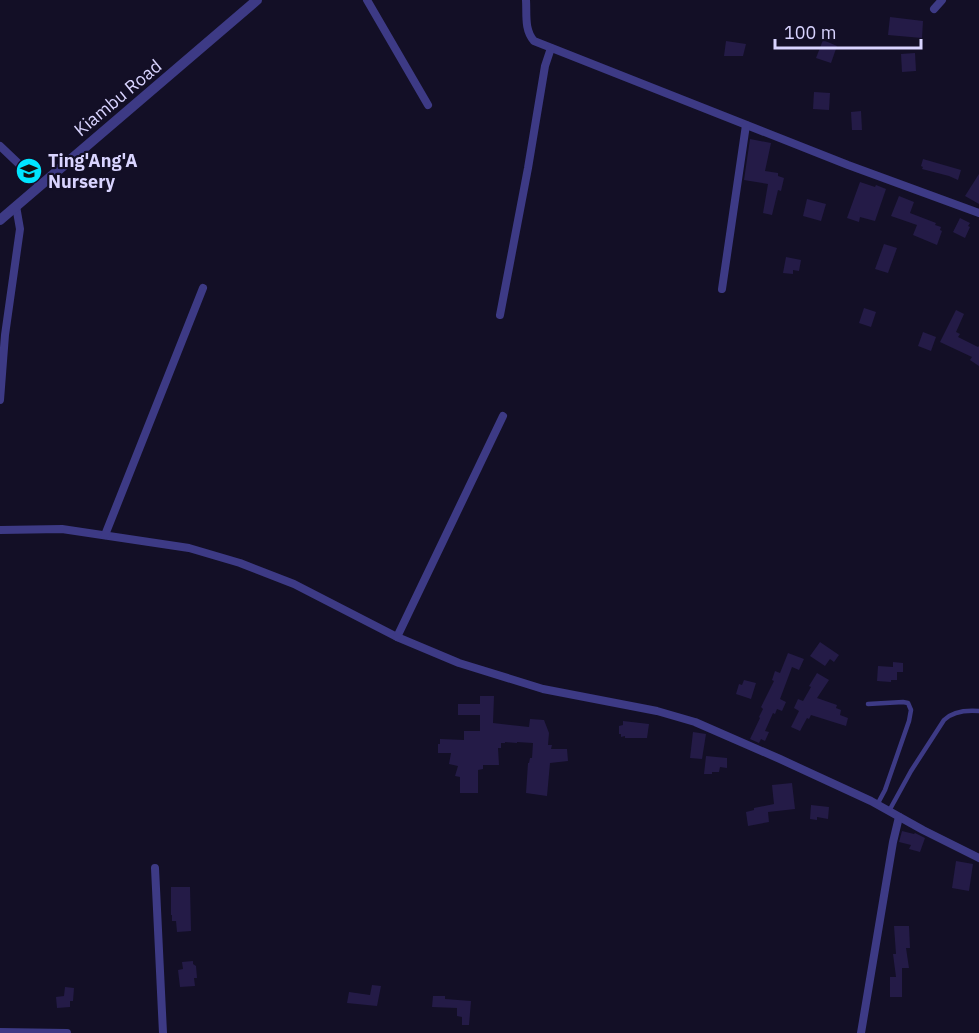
<svg xmlns="http://www.w3.org/2000/svg" width="979" height="1033" viewBox="0 0 979 1033" font-family="'IBM Plex Sans',sans-serif">
	<rect width="100%" height="100%" fill="#130f26"/>
	<g fill="#241b47">
		<path d="M890,17L923,21L922,38L888,35Z"/>
		<path d="M823,40L837,46L831,63L816,58Z"/>
		<path d="M726,41L746,44L743,56H724Z"/>
		<path d="M915,53L916,71L902,72L901,54Z"/>
		<path d="M814,92L830,93L829,110L813,109Z"/>
		<path d="M861,111L862,130H852L851,112Z"/>
		<path d="M750,139L771,143L765,171L778,173V176L784,178L781,191L778,190L772,215L763,213L768,184L744,180Z"/>
		<path d="M923,159L961,170L958,180L949,176L922,169L923,167L921,166Z"/>
		<path d="M979,174V204L965,196Z"/>
		<path d="M860,182L875,187L876,185L886,189L875,221L860,217L859,222L847,218Z"/>
		<path d="M899,196L914,202L910,213L936,223L935,225L941,227L940,230L942,231L937,245L913,235L917,225L891,216Z"/>
		<path d="M807,199L826,204L821,221L803,216Z"/>
		<path d="M960,218L970,223L968,226L970,227L965,238L953,232Z"/>
		<path d="M884,244L897,248L888,273L875,269Z"/>
		<path d="M786,257L801,260L799,271L793,270V274L783,273Z"/>
		<path d="M864,308L876,312L871,327L859,323Z"/>
		<path d="M956,310L964,314L956,332L960,334L958,337L978,347L979,346V366L970,360L972,357L940,342Z"/>
		<path d="M923,332L936,337L931,351L918,346Z"/>
		<path d="M820,642L839,655L834,662L830,659L825,666L810,656Z"/>
		<path d="M788,653L804,659L799,670L792,667L780,699L786,702L782,711L777,709L775,714L773,713L765,731L769,732L765,741L761,739L759,743L750,739L760,718L759,717L763,709L761,707L774,681L772,680L775,671L780,673Z"/>
		<path d="M893,662L903,663V672H897V680H891V682L877,681L878,666L893,667Z"/>
		<path d="M817,673L829,680L817,698L837,705L836,708L841,710L840,715L848,718L846,726L811,715L809,719L807,718L800,731L791,727L799,711L794,708L798,699L803,701L811,687L809,686Z"/>
		<path d="M744,680L756,683L751,699L736,694L739,684L742,685Z"/>
		<path d="M480,696H494L493,723L529,727L530,719L544,720L549,733L548,745H552L551,749H567L568,761L550,763L547,796L526,793L528,763H529L530,758H532L533,743L517,742V743L505,742V743H501V748H498L499,765H483V769L478,770V793H460V777L455,776L458,766L449,764L451,753H438V744H440V739L464,740V731H480V715H458V704H480Z"/>
		<path d="M623,721L649,724L647,738H625V736L621,737V734H619V726L623,725Z"/>
		<path d="M693,732L706,734L702,759L690,758Z"/>
		<path d="M706,756L727,758V768L720,767L719,772H712V774H704Z"/>
		<path d="M792,783L795,809L768,812L769,822L748,826L746,812L754,810V808L774,804L772,785Z"/>
		<path d="M811,805L829,807L828,819L817,817V820L810,819Z"/>
		<path d="M902,831L914,834L915,833L925,838L920,852L909,849L911,845L899,842Z"/>
		<path d="M956,861L973,864L969,891L952,888Z"/>
		<path d="M171,887H190L191,931L177,932L176,921H172V915H171Z"/>
		<path d="M894,926H909L910,948H906L909,968H902V997H890V977H896L893,954H896Z"/>
		<path d="M193,961V964L196,966L197,978H194L195,986L180,987L178,970L183,969L182,962Z"/>
		<path d="M372,985L381,986L377,1006L347,1003L349,992L370,995Z"/>
		<path d="M65,987L74,988L73,1001H70V1007L57,1008L56,997L64,996Z"/>
		<path d="M433,996H445V999L471,1001L469,1025H462V1017L457,1016V1008L432,1007Z"/>
	</g>
	<g fill="none" stroke-linecap="round" stroke-linejoin="round">
		<g stroke="#3d3a85" stroke-width="4.5">
			<path d="M868,704L903,702L908,703L911,710L909,721L885,790L877,805"/>
			<path d="M889,811L911,771L944,720C953,711 966,710 979,711"/>
		</g>
		<g stroke="#3d3a85" stroke-width="8">
			<path d="M367,0L428,105"/>
			<path d="M526,0C527,14 524,30 534,41L848,165L979,213"/>
			<path d="M934,9L942,0"/>
			<path d="M0,146L41,185"/>
			<path d="M722,289L746,125"/>
			<path d="M500,315L528,168L545,66L551,48"/>
			<path d="M0,400L5,335L20,229L16,206"/>
			<path d="M0,530L62,529L189,548L240,563L294,584L397,637L459,663L543,689L657,711L695,722L780,759L871,801L923,830L979,858"/>
			<path d="M105,535L203,288"/>
			<path d="M397,637L503,416"/>
			<path d="M155,868L163,1033"/>
			<path d="M0,1032L67,1033"/>
			<path d="M861,1033L893,842L899,817"/>
		</g>
		<path stroke="#3d3a85" stroke-width="10" d="M0,220L257,0"/>
	</g>
	<defs>
		<symbol id="school-disc" viewBox="-11 -11 22 22"><circle r="9.5" fill="#00e5ff" stroke="#130f26"/><path d="M0-5L7-2L0 1L-7-2ZM-4 1L0 2.5L4 1V4Q0 6-4 4Z" fill="#111"/></symbol>
	</defs>
	<g fill-rule="evenodd">
		<use href="#school-disc" x="14" y="156" width="30" height="30"/>
	</g>
	<g text-anchor="middle" stroke-width="4.5" stroke-linejoin="round" paint-order="stroke">
		<g font-size="18" fill="#d9d4ff" stroke="#130f26">
			<text transform="translate(118 98) rotate(-40)" y="6">Kiambu Road</text>
		</g>
		<g font-size="18" font-weight="bold" fill="#d9d4ff" stroke="#130f26" text-anchor="start">
			<text x="48" y="167">Ting'Ang'A<tspan x="48" dy="21">Nursery</tspan></text>
		</g>
	</g>
	<path d="M775 39v9h146v-9" fill="none" stroke="#d9d4ff" stroke-width="3"/>
	<text x="784" y="39" font-size="18" fill="#d9d4ff" stroke="#130f26" stroke-width="4.5" paint-order="stroke">100 m</text>
</svg>
